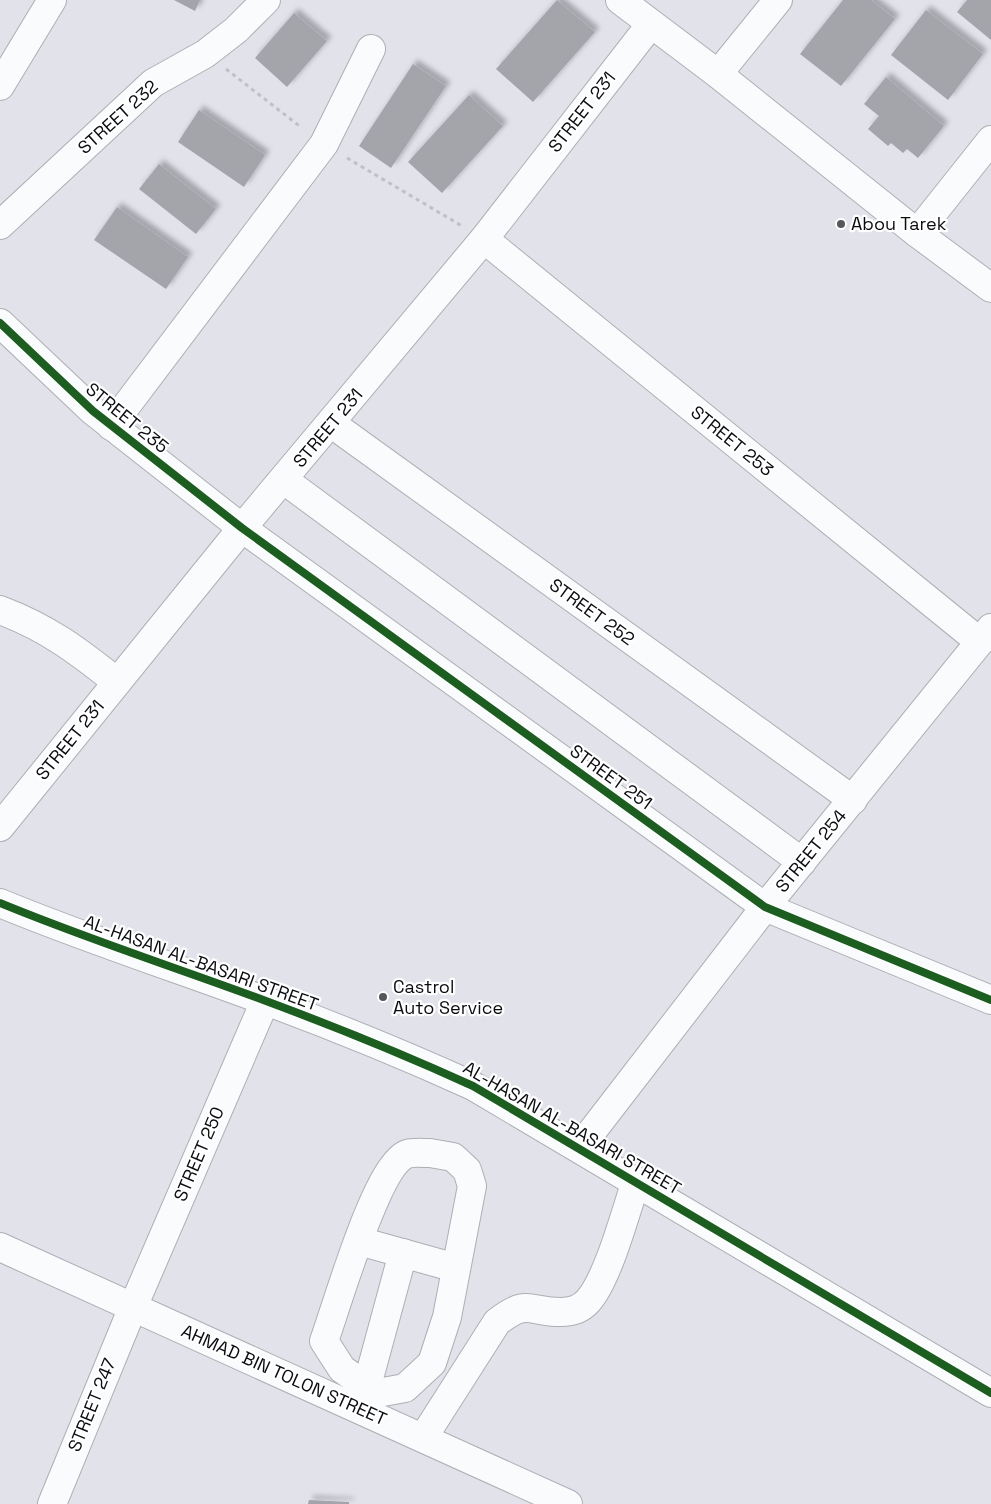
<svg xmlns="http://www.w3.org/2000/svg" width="991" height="1504" viewBox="0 0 991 1504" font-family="'Space Grotesk',sans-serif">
	<defs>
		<filter id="shadow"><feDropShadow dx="4.5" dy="-4.5" stdDeviation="2.5" flood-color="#0004"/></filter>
	</defs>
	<rect width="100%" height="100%" fill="#e1e2ea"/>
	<g fill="#a4a5ab" filter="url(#shadow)">
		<path d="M174,0H200L195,11Z"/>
		<path d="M557,0L595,32L533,102L496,69Z"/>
		<path d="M843,0H871L895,19L841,86L800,54Z"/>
		<path d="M967,0H991V40L957,12Z"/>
		<path d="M926,10L983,54L948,100L891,55Z"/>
		<path d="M294,13L327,41L287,87L255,58Z"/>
		<path d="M413,64L446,86L391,168L359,146Z"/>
		<path d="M886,77L944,126L918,158L907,149L903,153L891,143L888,146L868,129L879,116L864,104Z"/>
		<path d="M469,95L503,126L442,193L408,162Z"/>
		<path d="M199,110L265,155L244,187L178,142Z"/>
		<path d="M159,164L216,209L196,234L139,189Z"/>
		<path d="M117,207L188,257L166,289L94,240Z"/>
		<path d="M309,1500L349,1502V1504H308Z"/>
	</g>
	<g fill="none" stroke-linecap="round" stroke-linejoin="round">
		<defs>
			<g id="minor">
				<path d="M620,0L718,74L917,233L991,288"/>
				<path d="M718,74L778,0"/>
				<path d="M0,86L52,0"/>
				<path d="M0,225L153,83L205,54L236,30L266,0"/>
				<path d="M917,233L991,140"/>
				<path d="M484,239L980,642"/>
				<path d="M0,323L93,411L242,528L765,907L991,1000"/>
				<path d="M332,424L853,800"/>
				<path d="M111,426L324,144L371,49"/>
				<path d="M284,480L802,862"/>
				<path d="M0,610C48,628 78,651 117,682"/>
				<path d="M0,827L242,528L484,239L651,24"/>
				<path d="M0,903C87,939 177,968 266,1001C336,1027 405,1055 473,1086L991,1393"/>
				<path d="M580,1147L765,907L991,628"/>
				<path d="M430,1153L453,1157L467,1170L472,1186L447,1317L432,1363L405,1388L383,1392L367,1387L342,1369L324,1341C337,1306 376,1166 407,1154C413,1152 423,1153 430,1153Z"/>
				<path d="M359,1241L456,1268"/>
				<path d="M0,1247L568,1504"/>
				<path d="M362,1404L403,1253"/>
				<path d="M423,1438L497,1322C528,1298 528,1312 561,1312C571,1312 581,1309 588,1301C608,1279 626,1211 636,1181"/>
				<path d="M52,1504L133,1307L265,1001"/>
			</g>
		</defs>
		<use href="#minor" stroke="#aeafb5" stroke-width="30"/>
		<g stroke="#c0c1c4" stroke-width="3" stroke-dasharray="4 4" stroke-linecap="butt">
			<path d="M226,69L302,128"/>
			<path d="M347,158L462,226"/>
		</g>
		<use href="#minor" stroke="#fafbfc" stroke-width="28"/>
		<defs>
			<g id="cycleway">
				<path d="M0,323L93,411L242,528L765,907L991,1000"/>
				<path d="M0,903C87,939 177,968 266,1001C336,1027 405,1055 473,1086L991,1393"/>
			</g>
		</defs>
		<use href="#cycleway" stroke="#fff" stroke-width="11"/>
		<use href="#cycleway" stroke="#1b5e20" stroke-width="8"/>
	</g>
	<g fill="#56575c" stroke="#fff" stroke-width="2">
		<circle cx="841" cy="224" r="5"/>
		<circle cx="383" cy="997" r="5"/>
	</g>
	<g text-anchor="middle" stroke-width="4.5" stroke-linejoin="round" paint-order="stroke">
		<g font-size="18" fill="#0b0c10" stroke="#fff">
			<text transform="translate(582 112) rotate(-52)" y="6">STREET 231</text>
			<text transform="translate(118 117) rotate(-42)" y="6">STREET 232</text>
			<text transform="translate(127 418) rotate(39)" y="6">STREET 235</text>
			<text transform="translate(328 428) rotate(-50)" y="6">STREET 231</text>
			<text transform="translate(732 441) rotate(39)" y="6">STREET 253</text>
			<text transform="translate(592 612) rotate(36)" y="6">STREET 252</text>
			<text transform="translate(70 740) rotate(-51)" y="6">STREET 231</text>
			<text transform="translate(611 777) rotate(36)" y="6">STREET 251</text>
			<text transform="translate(811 851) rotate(-51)" y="6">STREET 254</text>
			<text transform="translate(201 963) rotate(20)" y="6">AL-HASAN AL-BASARI STREET</text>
			<text transform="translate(572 1128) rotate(30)" y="6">AL-HASAN AL-BASARI STREET</text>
			<text transform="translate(199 1154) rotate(-67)" y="6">STREET 250</text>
			<text transform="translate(284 1375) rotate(24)" y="6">AHMAD BIN TOLON STREET</text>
			<text transform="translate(92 1405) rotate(-68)" y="6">STREET 247</text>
		</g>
		<g font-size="18" fill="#0b0c10" stroke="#fff" text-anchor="start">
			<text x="851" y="230">Abou Tarek</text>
			<text x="393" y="993">Castrol<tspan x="393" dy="21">Auto Service</tspan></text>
		</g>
	</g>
</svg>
